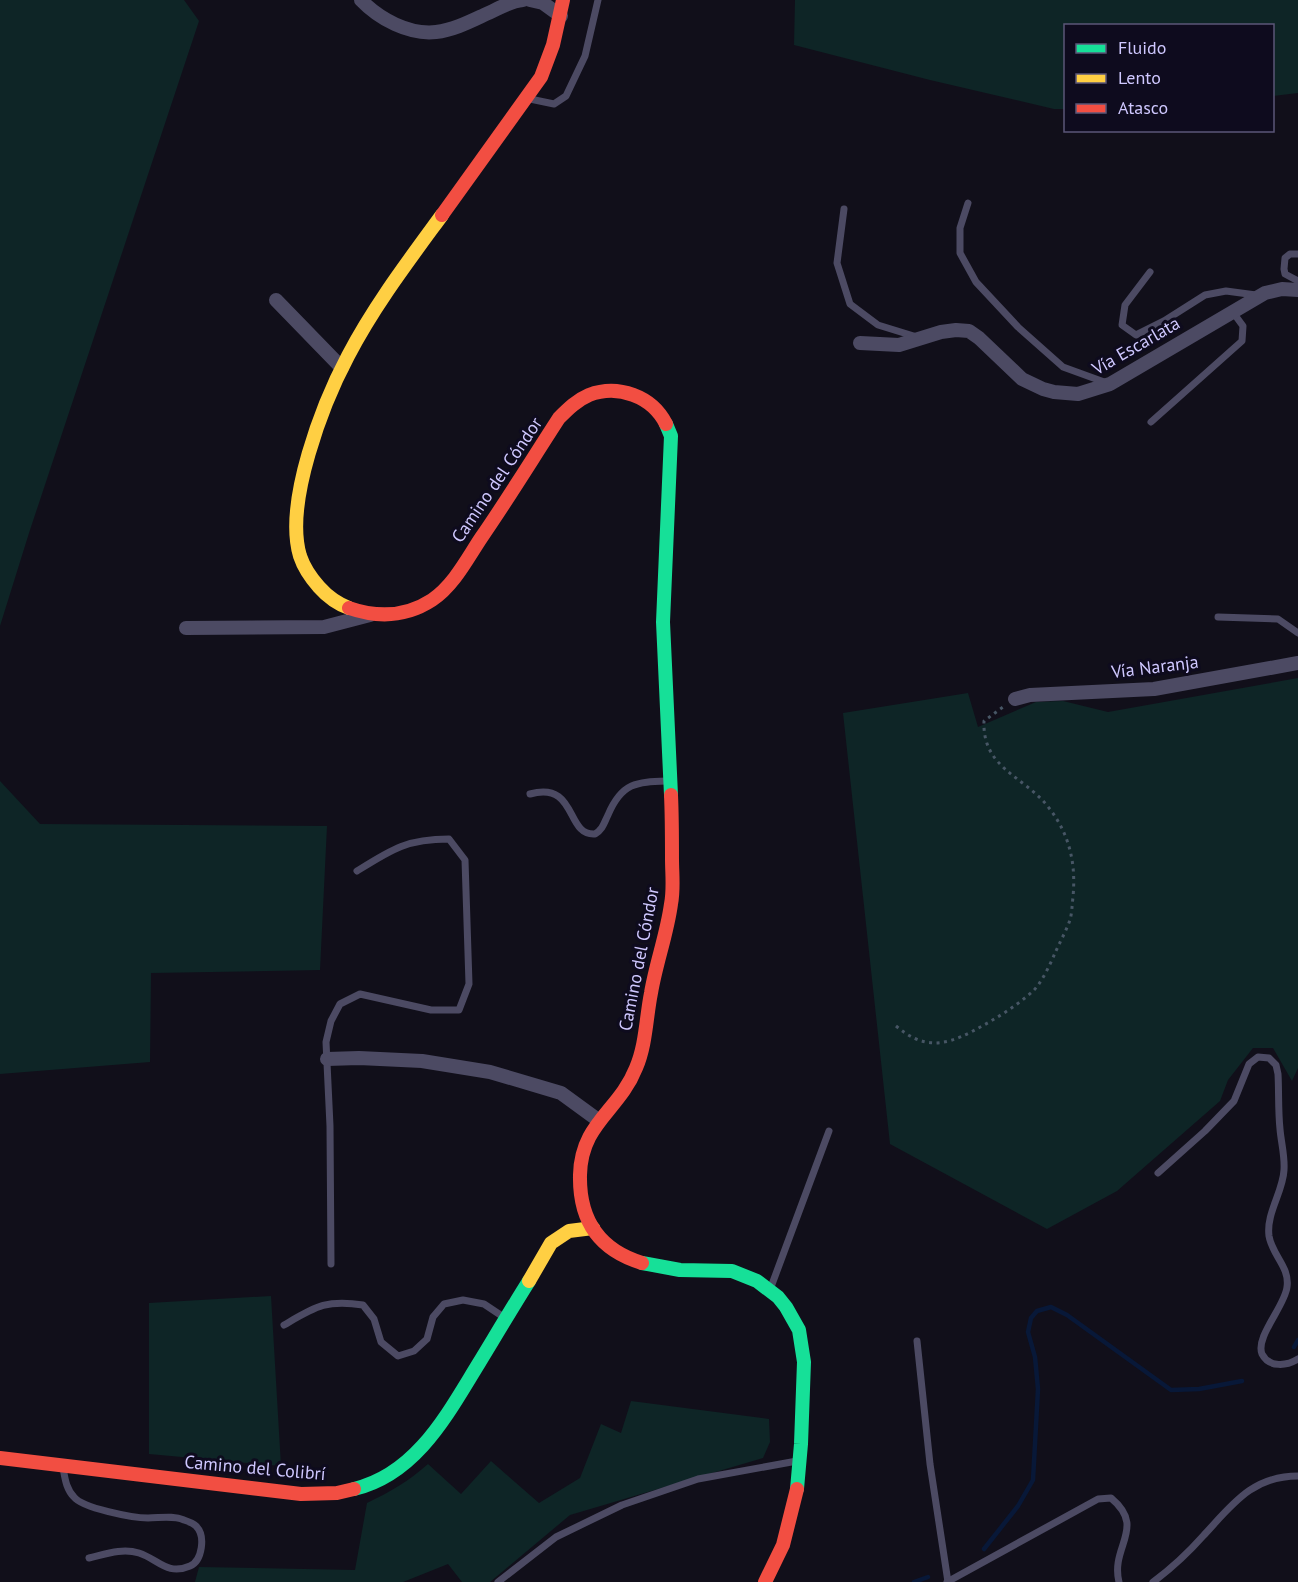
<svg xmlns="http://www.w3.org/2000/svg" width="1298" height="1582" viewBox="0 0 1298 1582" font-family="'PT Sans',sans-serif">
	<rect width="100%" height="100%" fill="#110f1a"/>
	<g fill="#0e2526">
		<path d="M0,0H184L199,21L29,533L0,626Z"/>
		<path d="M795,0H1298V93L1273,96L1272,26H1066L1065,109H1054L930,80L794,45Z"/>
		<path d="M1298,678V1068L1292,1081L1273,1048H1253L1228,1080L1220,1101L1117,1191L1047,1229L890,1144L843,713L968,693L978,727L1036,702L1063,701L1108,712Z"/>
		<path d="M0,781L40,824L327,826L320,970L151,973L150,1062L0,1074Z"/>
		<path d="M271,1296L281,1466L149,1454V1303Z"/>
		<path d="M631,1401L769,1419L770,1442L763,1458L570,1515L490,1582H462L448,1564L403,1582H195L199,1567L355,1570L367,1503C390,1492 409,1481 428,1464L461,1494L491,1461L539,1503L580,1478L601,1424L621,1433Z"/>
	</g>
	<g fill="none" stroke-linecap="round" stroke-linejoin="round">
		<g stroke="#081838" stroke-width="4.5">
			<path d="M1294,1347L1298,1340"/>
			<path d="M984,1549L1018,1506L1033,1480L1038,1389L1035,1357L1028,1332L1031,1318L1037,1311L1051,1307L1067,1315L1171,1390L1199,1389L1242,1381"/>
			<path d="M914,1582L928,1577"/>
		</g>
		<path stroke="#475665" stroke-width="3" stroke-dasharray="3 4.5" stroke-linecap="butt" d="M896,1026C922,1048 942,1047 971,1032C992,1021 1014,1008 1032,992C1041,984 1050,965 1055,953C1060,942 1066,931 1070,920C1072,913 1072,905 1073,897C1076,864 1070,835 1049,808C1025,776 982,769 984,721L1003,707"/>
		<g stroke="#4c4a63" stroke-width="7">
			<path d="M530,99L554,104L566,96L585,56L598,0"/>
			<path d="M968,203L960,228V253L976,282L1018,327L1063,367L1107,383"/>
			<path d="M844,209L837,263L850,304L878,325L917,337"/>
			<path d="M1298,254H1290L1285,258L1284,269L1285,274L1298,281"/>
			<path d="M1150,272L1125,305L1122,325L1136,335L1164,321L1205,295L1226,291L1256,295"/>
			<path d="M1151,422L1242,341L1243,326L1232,311"/>
			<path d="M1218,617L1278,619L1298,633"/>
			<path d="M530,794C578,781 565,836 595,834C603,829 604,823 608,815C622,782 637,782 668,781"/>
			<path d="M1158,1173L1205,1131L1234,1101L1249,1064L1258,1057L1269,1058L1276,1065L1278,1074C1279,1092 1278,1110 1280,1129C1281,1142 1285,1156 1284,1170C1283,1192 1266,1213 1269,1236C1272,1255 1290,1267 1287,1287C1285,1306 1255,1337 1262,1354C1269,1368 1287,1366 1298,1359"/>
			<path d="M331,1264L330,1126L326,1042L331,1021L340,1004L360,994L431,1010H459L469,984L465,860L449,839C407,839 392,849 357,871"/>
			<path d="M771,1287L829,1131"/>
			<path d="M284,1325C315,1307 326,1299 363,1305L374,1319L381,1342L398,1356L414,1351L427,1339L433,1317L444,1304L463,1300L484,1304L505,1318"/>
			<path d="M917,1341L930,1464L948,1582"/>
			<path d="M63,1468C65,1478 66,1489 74,1497C82,1508 133,1518 148,1518C160,1518 173,1515 184,1520C187,1521 194,1524 196,1526C206,1536 202,1561 190,1566C167,1576 158,1559 139,1553C122,1548 106,1554 89,1558"/>
			<path d="M498,1582L556,1537L622,1505L698,1479L797,1461"/>
			<path d="M947,1582L1098,1499L1111,1498C1147,1528 1110,1546 1119,1582"/>
			<path d="M1153,1582C1172,1568 1188,1553 1204,1535C1232,1505 1252,1476 1298,1476"/>
		</g>
		<g stroke="#4c4a63" stroke-width="14">
			<path d="M361,0C379,19 409,35 436,32C453,30 469,22 484,15C497,10 509,1 523,0"/>
			<path d="M530,0L543,3L561,16"/>
			<path d="M276,300L342,368"/>
			<path d="M860,343L899,345L941,332L956,330L969,331L979,338L1022,379L1043,389L1054,392L1078,394L1110,384L1265,293L1282,289L1298,290"/>
			<path d="M186,628L324,627L370,615"/>
			<path d="M1015,699L1030,695L1154,689L1298,663"/>
			<path d="M327,1059L359,1058L422,1061L490,1072L561,1093L598,1120"/>
		</g>
		<g stroke="#16e098" stroke-width="14">
			<path d="M666,424L671,436L663,622L671,795"/>
			<path d="M642,1263L680,1270L732,1271L757,1281L778,1297L786,1307L799,1330L804,1362L801,1444L797,1489"/>
			<path d="M354,1489C417,1474 448,1413 479,1363C496,1335 512,1308 529,1281"/>
		</g>
		<g stroke="#ffcf43" stroke-width="14">
			<path d="M349,608C338,604 327,596 319,587C311,578 304,568 300,556C284,503 323,403 348,356C374,306 409,260 442,215"/>
			<path d="M529,1281L551,1243L569,1231L593,1228"/>
		</g>
		<g stroke="#f24e42" stroke-width="14">
			<path d="M442,215L541,77L553,45L563,0"/>
			<path d="M349,608C378,618 406,617 432,600C454,585 467,559 481,538C508,499 533,458 559,418C568,409 577,400 589,395C618,384 652,396 666,424"/>
			<path d="M642,1263C599,1250 579,1220 580,1175C581,1123 619,1111 636,1068C646,1045 646,1018 651,993C656,963 667,934 671,904C674,889 672,874 672,859C672,838 672,816 671,795"/>
			<path d="M0,1458L301,1494L337,1493L354,1489"/>
			<path d="M765,1582L783,1545L797,1489"/>
		</g>
	</g>
	<g text-anchor="middle" stroke-width="6" stroke-linejoin="round" paint-order="stroke">
		<g font-size="18" fill="#cfc8ff" stroke="#0e0b1e">
			<text transform="translate(1136 346) rotate(-30)" y="6">Vía Escarlata</text>
			<text transform="translate(497 480) rotate(-56)" y="6">Camino del Cóndor</text>
			<text transform="translate(1155 667) rotate(-7)" y="6">Vía Naranja</text>
			<text transform="translate(639 959) rotate(-79)" y="6">Camino del Cóndor</text>
			<text transform="translate(255 1468) rotate(5)" y="6">Camino del Colibrí</text>
		</g>
	</g>
	<rect x="1064" y="24" width="210" height="108" fill="#0e0b1e" stroke="#5b5778" stroke-width="1.5"/>
	<rect x="1076" y="44" width="30" height="9" fill="#16e098" stroke="#5b5778" stroke-width="1.5"/>
	<text x="1118" y="54" font-size="18" fill="#cfc8ff">Fluido</text>
	<rect x="1076" y="74" width="30" height="9" fill="#ffcf43" stroke="#5b5778" stroke-width="1.5"/>
	<text x="1118" y="84" font-size="18" fill="#cfc8ff">Lento</text>
	<rect x="1076" y="104" width="30" height="9" fill="#f24e42" stroke="#5b5778" stroke-width="1.5"/>
	<text x="1118" y="114" font-size="18" fill="#cfc8ff">Atasco</text>
</svg>
